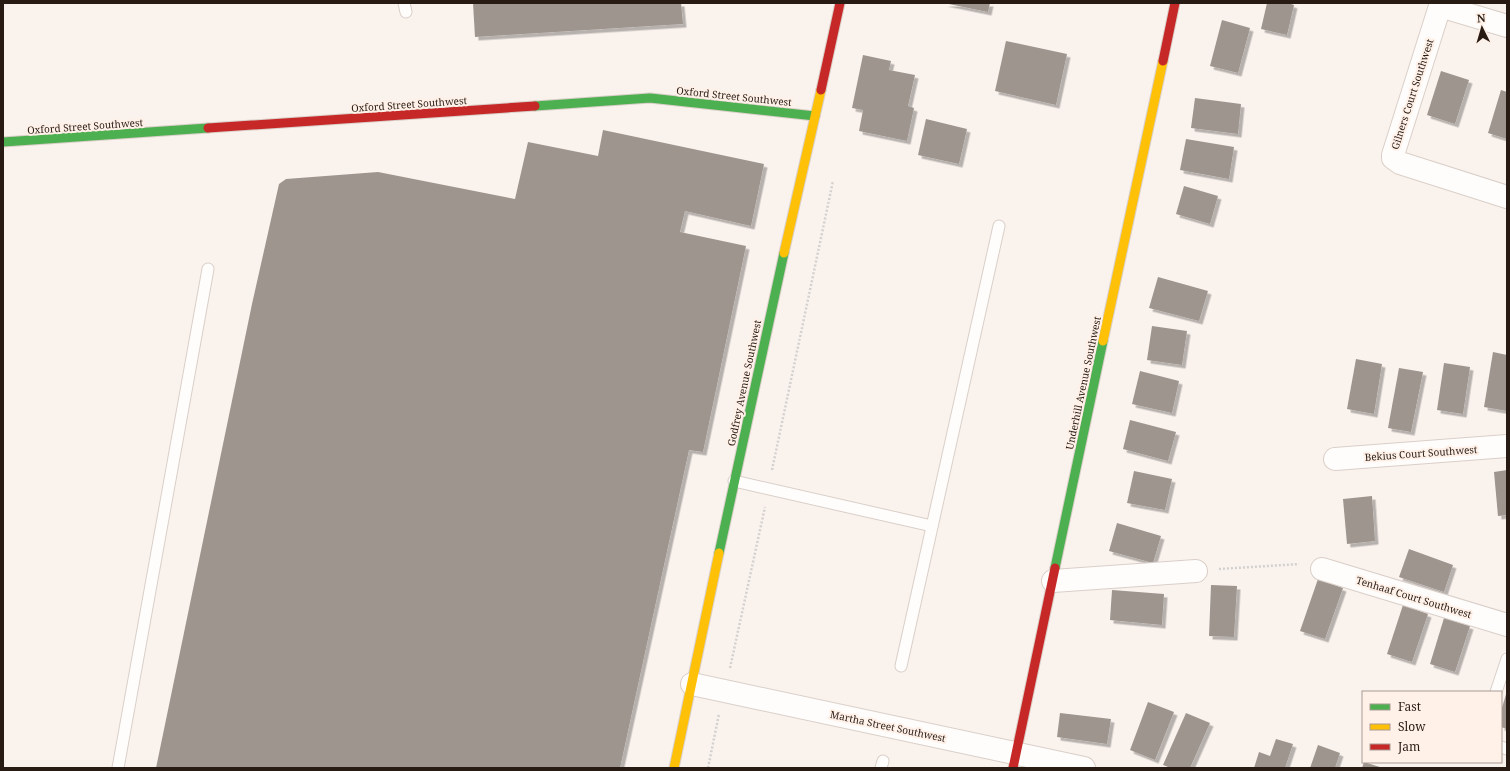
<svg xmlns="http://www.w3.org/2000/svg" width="1510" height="771" viewBox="0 0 1510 771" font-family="'Noto Serif',serif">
	<defs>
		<filter id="shadow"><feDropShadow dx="3.5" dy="3.5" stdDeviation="0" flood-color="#0004"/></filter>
	</defs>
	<rect width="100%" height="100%" fill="#faf2ed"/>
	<g fill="#9e958f" filter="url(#shadow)">
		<path d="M473,3H681L683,24L475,37Z"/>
		<path d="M944,3H990L988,12Z"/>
		<path d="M1267,3H1288L1294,5L1287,35L1261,29Z"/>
		<path d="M1222,20L1250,28L1238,73L1210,66Z"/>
		<path d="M1006,41L1067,54L1056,105L995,91Z"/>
		<path d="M863,55L891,61L889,70L915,75L908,106L914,108L907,141L859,131L863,110L852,108Z"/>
		<path d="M1441,71L1469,80L1455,124L1427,115Z"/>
		<path d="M1501,90L1507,92V139L1488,133Z"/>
		<path d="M1195,98L1241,104L1238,134L1191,128Z"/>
		<path d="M926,119L967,129L959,164L918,155Z"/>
		<path d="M603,130L764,164L751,226L685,211L680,232L746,246L703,452L689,450L620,768H156L252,304L279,184L286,179L378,172L515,199L528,142L598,156Z"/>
		<path d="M1186,139L1234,147L1229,179L1180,170Z"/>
		<path d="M1184,186L1218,196L1210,224L1176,214Z"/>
		<path d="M1158,277L1208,291L1199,321L1149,308Z"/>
		<path d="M1152,326L1187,331L1182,365L1147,360Z"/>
		<path d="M1493,352L1507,355V411L1484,407Z"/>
		<path d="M1356,359L1382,364L1374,414L1347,409Z"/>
		<path d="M1444,363L1470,367L1463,414L1437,410Z"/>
		<path d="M1399,368L1423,372L1411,432L1388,428Z"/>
		<path d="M1140,371L1179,381L1172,413L1132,404Z"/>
		<path d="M1130,420L1176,432L1168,461L1123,449Z"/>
		<path d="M1507,470V515L1498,516L1494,472Z"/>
		<path d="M1134,471L1172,479L1165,510L1127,503Z"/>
		<path d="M1372,496L1375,541L1347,544L1343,499Z"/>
		<path d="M1117,523L1161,536L1153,563L1109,551Z"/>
		<path d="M1409,549L1453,565L1444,592L1399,577Z"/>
		<path d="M1318,579L1343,588L1325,639L1300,631Z"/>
		<path d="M1211,585L1237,586L1234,637L1209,636Z"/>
		<path d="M1112,590L1164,594L1162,625L1110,620Z"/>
		<path d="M1403,605L1428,614L1412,662L1387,654Z"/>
		<path d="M1444,618L1470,626L1455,672L1430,664Z"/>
		<path d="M1507,691V729L1501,727V711Z"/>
		<path d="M1148,702L1174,712L1155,760L1130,750Z"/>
		<path d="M1060,713L1111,719L1107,744L1057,737Z"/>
		<path d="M1186,713L1210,723L1190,768H1171L1163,765Z"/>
		<path d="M1276,739L1293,744L1285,768H1254L1259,752L1270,756Z"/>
		<path d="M1318,745L1340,753L1335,768H1310Z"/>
		<path d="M1364,762L1383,768H1362Z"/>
	</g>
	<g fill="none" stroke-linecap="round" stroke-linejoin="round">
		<defs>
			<g id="lane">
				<path d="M404,3L406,12"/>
				<path d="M734,481L932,526"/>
				<path d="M901,666L999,226"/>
				<path d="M1496,692L1507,659"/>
				<path d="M1501,747L1507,749"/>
				<path d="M118,768L208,269"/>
				<path d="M881,768L883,761"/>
			</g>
			<g id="street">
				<path d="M1507,26L1440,6L1393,155V158L1400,163L1507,197"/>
				<path d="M1335,459L1507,446"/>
				<path d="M1322,569L1507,625"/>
				<path d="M1053,581L1196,571"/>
				<path d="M692,684L1084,768"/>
			</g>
			<g id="fast">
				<path d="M535,106L650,98L815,116"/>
				<path d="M3,142L208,128"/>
				<path d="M719,553L784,253"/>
				<path d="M1055,568L1103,341"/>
			</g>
			<g id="slow">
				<path d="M784,253L821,90"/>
				<path d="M1103,341L1163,61"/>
				<path d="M674,768L719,553"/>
			</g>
			<g id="jam">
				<path d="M1163,61L1175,3"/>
				<path d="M821,90L840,3"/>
				<path d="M208,128L535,106"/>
				<path d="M1013,768L1055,568"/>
			</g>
		</defs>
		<use href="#lane" stroke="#dacfc8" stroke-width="13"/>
		<use href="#street" stroke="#dacfc8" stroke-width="24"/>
		<use href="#fast" stroke="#dacfc8" stroke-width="11"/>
		<use href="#slow" stroke="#dacfc8" stroke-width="11"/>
		<use href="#jam" stroke="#dacfc8" stroke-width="11"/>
		<g stroke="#d3d1cf" stroke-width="2.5" stroke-dasharray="2 2" stroke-linecap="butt">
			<path d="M772,470L833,181"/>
			<path d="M1219,569L1299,564"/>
			<path d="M730,668L765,507"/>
			<path d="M708,768L719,714"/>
		</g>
		<use href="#lane" stroke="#fefdfc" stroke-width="11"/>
		<use href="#street" stroke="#fefdfc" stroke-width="22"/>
		<use href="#fast" stroke="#4caf50" stroke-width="9"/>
		<use href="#slow" stroke="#ffc107" stroke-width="9"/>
		<use href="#jam" stroke="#c62828" stroke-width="9"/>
	</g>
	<g text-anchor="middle" stroke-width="4" stroke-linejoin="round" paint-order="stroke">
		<g font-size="10" fill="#271b13" stroke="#fff1e8">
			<text transform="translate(1412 94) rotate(-72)" y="4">Gilners Court Southwest</text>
			<text transform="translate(734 96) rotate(6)" y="4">Oxford Street Southwest</text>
			<text transform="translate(409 104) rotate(-4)" y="4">Oxford Street Southwest</text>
			<text transform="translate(85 126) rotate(-4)" y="4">Oxford Street Southwest</text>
			<text transform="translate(744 383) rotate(-78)" y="4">Godfrey Avenue Southwest</text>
			<text transform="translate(1083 383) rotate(-78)" y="4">Underhill Avenue Southwest</text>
			<text transform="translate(1421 453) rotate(-4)" y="4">Bekius Court Southwest</text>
			<text transform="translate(1414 597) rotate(17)" y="4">Tenhaaf Court Southwest</text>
			<text transform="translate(888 726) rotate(12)" y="4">Martha Street Southwest</text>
		</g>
	</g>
	<rect width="1510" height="771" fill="none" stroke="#271b13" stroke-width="8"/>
	<rect x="1362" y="691" width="140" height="72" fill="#fff1e8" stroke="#a99b93"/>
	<rect x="1370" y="704" width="20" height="6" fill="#4caf50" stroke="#a99b93"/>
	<text x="1398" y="711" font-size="12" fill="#271b13">Fast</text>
	<rect x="1370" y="724" width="20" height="6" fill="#ffc107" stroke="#a99b93"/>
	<text x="1398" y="731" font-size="12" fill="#271b13">Slow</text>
	<rect x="1370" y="744" width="20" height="6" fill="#c62828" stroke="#a99b93"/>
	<text x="1398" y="751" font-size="12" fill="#271b13">Jam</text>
	<g transform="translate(1482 28) rotate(355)" stroke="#fff1e8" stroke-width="3" paint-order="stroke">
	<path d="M0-3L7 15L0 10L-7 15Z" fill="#271b13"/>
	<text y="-6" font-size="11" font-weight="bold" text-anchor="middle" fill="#271b13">N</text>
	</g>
</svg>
